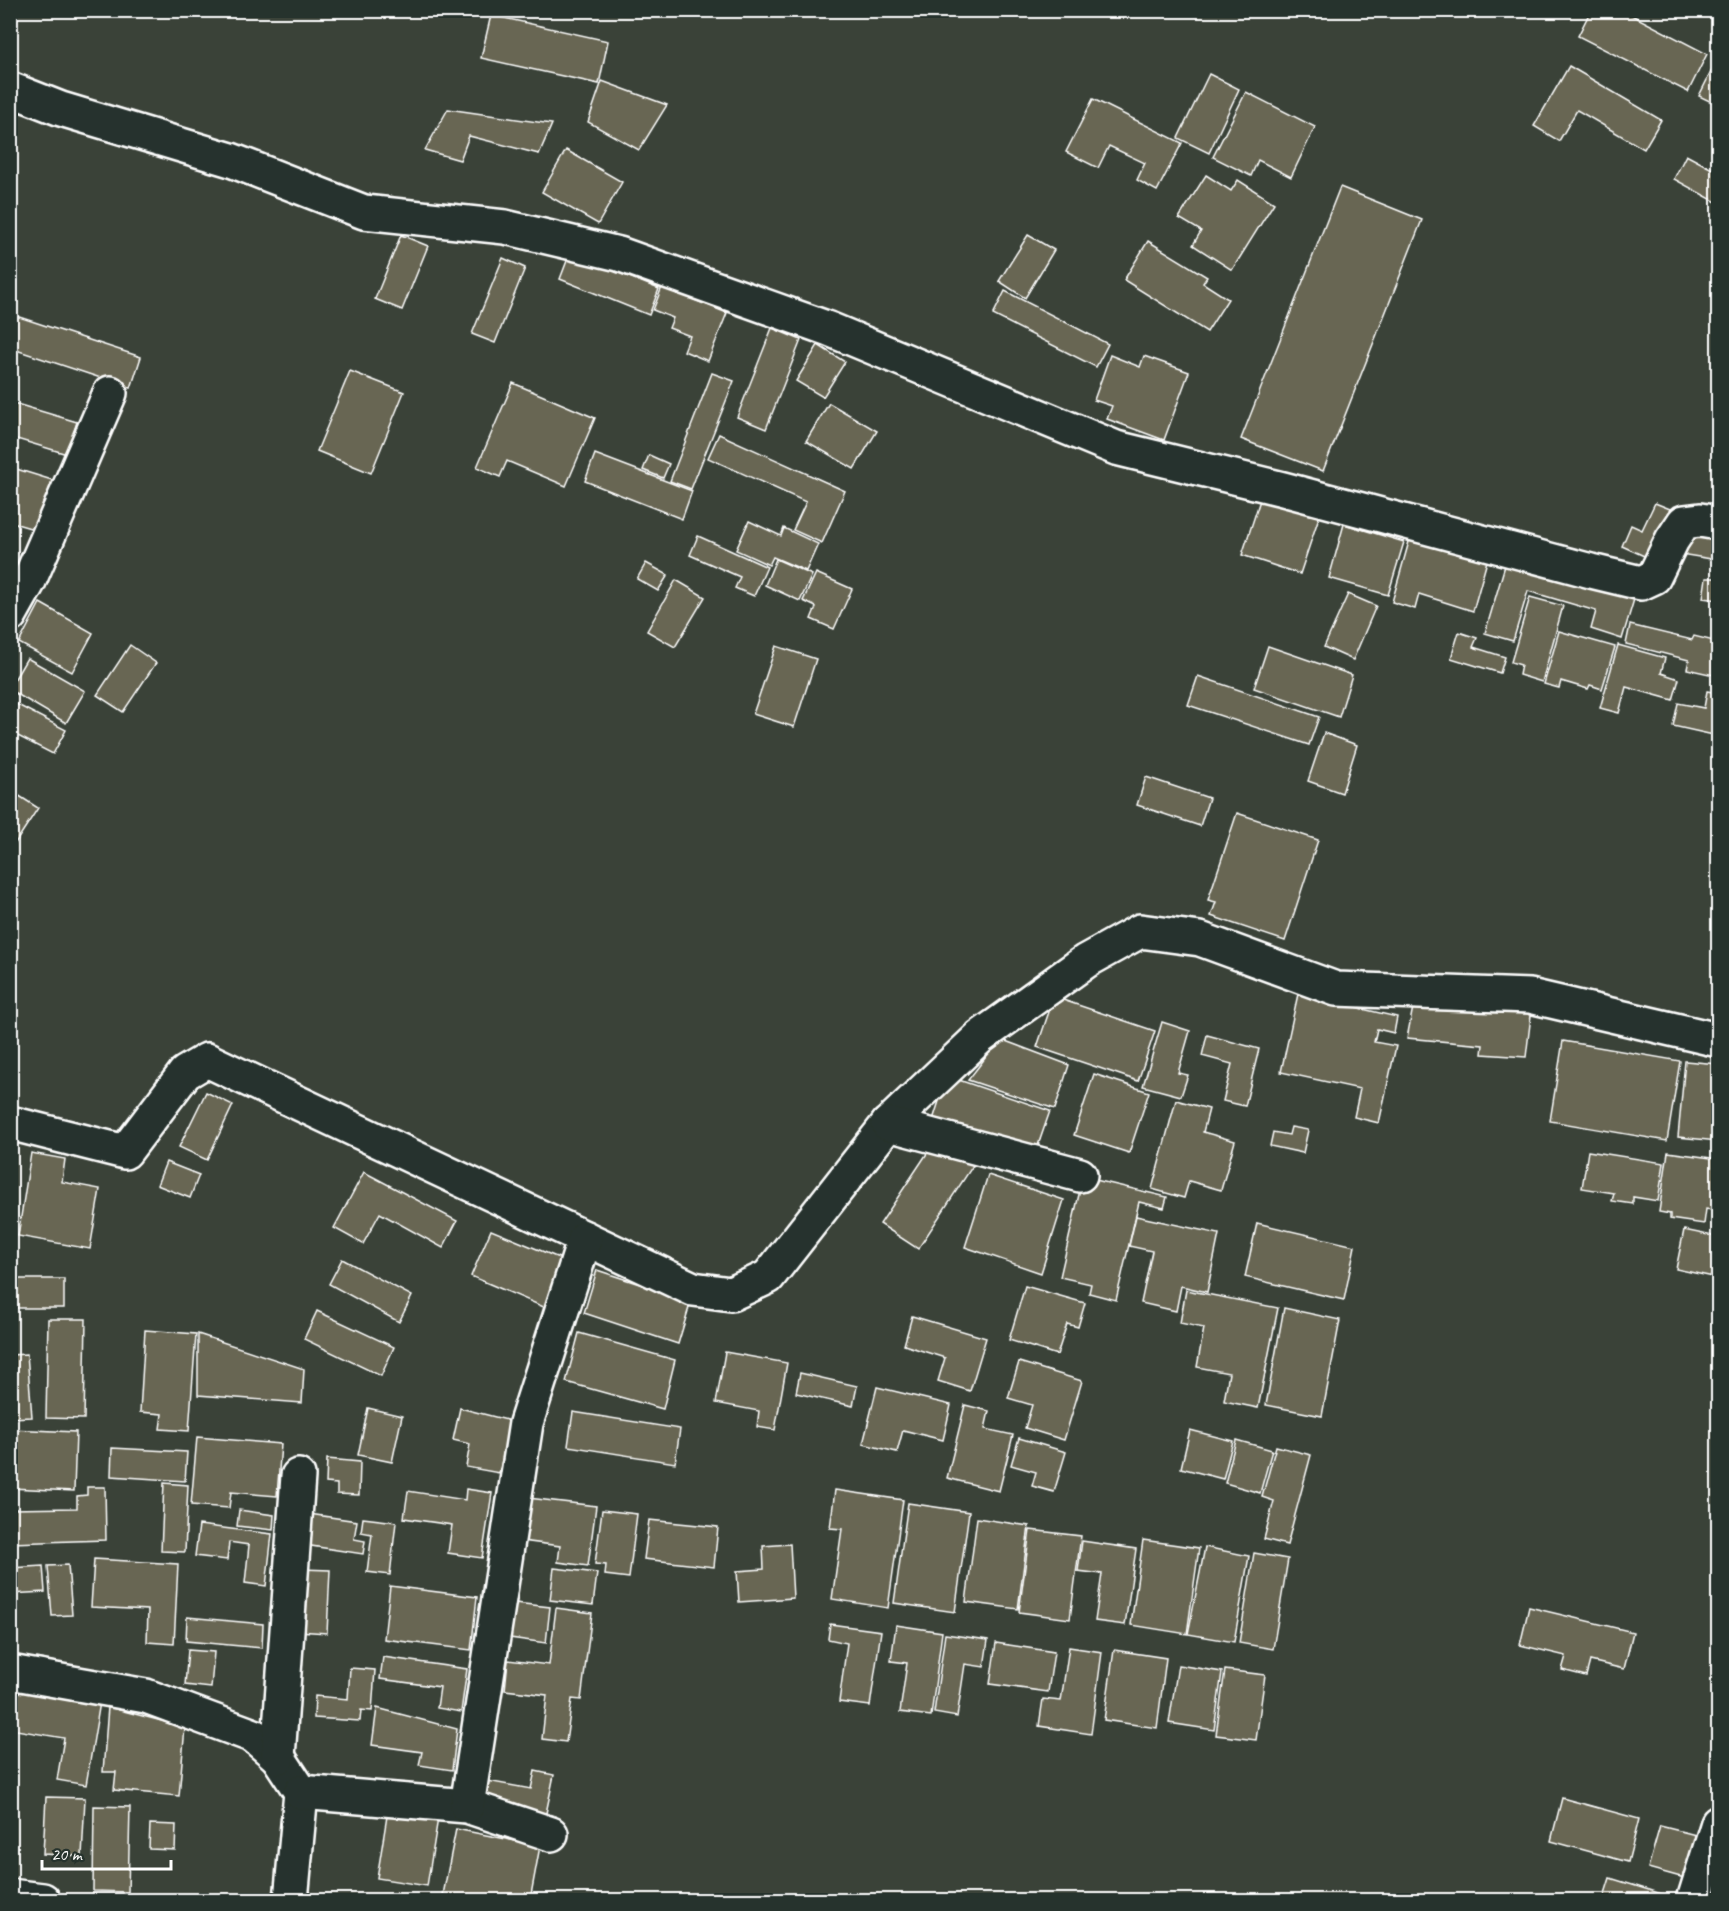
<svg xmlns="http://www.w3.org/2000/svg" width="1729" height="1911" viewBox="0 0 1729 1911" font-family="Caveat,sans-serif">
	<rect width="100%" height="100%" fill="#3a4238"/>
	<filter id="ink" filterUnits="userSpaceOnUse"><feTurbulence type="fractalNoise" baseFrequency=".0167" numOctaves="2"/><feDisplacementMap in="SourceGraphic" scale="12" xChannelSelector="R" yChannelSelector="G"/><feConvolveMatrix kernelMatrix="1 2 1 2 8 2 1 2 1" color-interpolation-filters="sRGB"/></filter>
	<g filter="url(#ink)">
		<g fill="#686652" stroke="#fff" stroke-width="1.5">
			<path d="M1101,10H1117L1115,16Z"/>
			<path d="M1591,10H1622L1707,54L1688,92L1578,36Z"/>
			<path d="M491,15L608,41L599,84L481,58Z"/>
			<path d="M1718,58V105L1699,96Z"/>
			<path d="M1569,66L1661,120L1644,149L1577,110L1559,141L1534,126Z"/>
			<path d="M1209,74L1239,89L1209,153L1178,138Z"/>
			<path d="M602,81L667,105L639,150L588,122Z"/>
			<path d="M1246,92L1315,127L1291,177L1258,160L1251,176L1213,157Z"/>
			<path d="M1093,99L1182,143L1157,191L1137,180L1145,163L1109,146L1098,168L1066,152Z"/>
			<path d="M448,109L552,124L539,154L469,136L460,160L425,150Z"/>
			<path d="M566,150L622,182L598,224L542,192Z"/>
			<path d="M1686,155L1712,169L1718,156V203L1674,179Z"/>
			<path d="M1206,175L1231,191L1238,180L1274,203L1232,270L1193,245L1201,231L1179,218Z"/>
			<path d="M1340,187L1422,220L1323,471L1241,439Z"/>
			<path d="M401,235L428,246L402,310L375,299Z"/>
			<path d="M1028,235L1054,250L1025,298L999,281Z"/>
			<path d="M1148,241L1207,277L1203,283L1228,299L1207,332L1124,280Z"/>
			<path d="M570,253L659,289L649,315L560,279Z"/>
			<path d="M503,258L525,268L495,343L472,334Z"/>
			<path d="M662,287L727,313L708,361L684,351L690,336L669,328L673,318L653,310Z"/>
			<path d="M1005,291L1108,344L1096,367L993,315Z"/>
			<path d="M10,314L141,357L131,388L10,348Z"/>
			<path d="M772,328L801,340L766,429L737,417Z"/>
			<path d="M818,345L845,362L823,397L796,381Z"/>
			<path d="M1110,355L1140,367L1144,356L1189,372L1164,440L1107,419L1112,406L1094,400Z"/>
			<path d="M350,371L404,392L371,473L317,451Z"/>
			<path d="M712,373L734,381L691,489L670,481Z"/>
			<path d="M513,383L595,418L566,486L507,461L500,477L477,467Z"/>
			<path d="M10,402L77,422L67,454L10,437Z"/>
			<path d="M829,403L877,431L854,469L806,441Z"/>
			<path d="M719,434L845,491L822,543L793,530L806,502L708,458Z"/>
			<path d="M595,454L692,491L682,519L585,481Z"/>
			<path d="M649,455L669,464L663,478L643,470Z"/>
			<path d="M10,467L52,480L37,530L10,522V511L13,504L10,503Z"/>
			<path d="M1261,497L1319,517L1300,574L1242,555Z"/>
			<path d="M1655,503L1675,511L1653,560L1622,546L1631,525L1642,530Z"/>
			<path d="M749,521L781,536L784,528L818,544L806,571L773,557L769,565L736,550Z"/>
			<path d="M1344,524L1404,542L1388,595L1329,578Z"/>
			<path d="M1684,530L1718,535V560L1680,554Z"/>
			<path d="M698,536L767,567L754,596L735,588L740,577L690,555Z"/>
			<path d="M1410,538L1487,561L1473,611L1419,594L1415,609L1392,602Z"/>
			<path d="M776,559L812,575L800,601L765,585Z"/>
			<path d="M1506,562L1574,584L1575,578L1635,596L1622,639L1591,629L1596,611L1528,591L1513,641L1485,633Z"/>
			<path d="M646,563L668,575L658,591L637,579Z"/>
			<path d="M816,573L852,589L834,629L811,619L816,607L803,601Z"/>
			<path d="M1706,578H1718V623H1714L1718,600L1703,598Z"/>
			<path d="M676,580L705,597L675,647L647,631Z"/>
			<path d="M1348,594L1376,606L1353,660L1324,647Z"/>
			<path d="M1530,597L1563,606L1542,682L1519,675L1521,665L1511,662Z"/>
			<path d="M40,603L93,633L72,672L19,643Z"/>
			<path d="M1630,625L1692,640L1694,636L1718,642V683L1712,681L1714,675L1687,669L1689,660L1626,644Z"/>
			<path d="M1559,631L1615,647L1602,689L1590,685L1588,689L1561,681L1559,688L1544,684Z"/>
			<path d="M1459,632L1477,638L1473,647L1505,657L1500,673L1451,658Z"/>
			<path d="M130,645L156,663L123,712L97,695Z"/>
			<path d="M1618,645L1665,658L1661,673L1679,679L1673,700L1626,687L1619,713L1600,708Z"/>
			<path d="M776,646L816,659L794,727L753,714Z"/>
			<path d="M1268,646L1352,675L1339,717L1254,688Z"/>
			<path d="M27,658L85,691L66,723L10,690V687Z"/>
			<path d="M1198,676L1319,717L1309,745L1188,705Z"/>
			<path d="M1707,691L1718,693V736L1673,726L1678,703L1704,708Z"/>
			<path d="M10,701L66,730L53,754L10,732Z"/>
			<path d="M1324,733L1357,745L1342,793L1308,781Z"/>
			<path d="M1146,777L1209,798L1200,826L1137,805Z"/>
			<path d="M10,790L38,808L12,848L10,847Z"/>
			<path d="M1237,813L1318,840L1285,941L1211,916L1216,902L1208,900Z"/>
			<path d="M1298,994L1397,1017L1394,1033L1377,1029L1374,1042L1396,1046L1379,1123L1354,1117L1360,1089L1281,1072Z"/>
			<path d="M1054,997L1155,1031L1138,1081L1037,1047Z"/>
			<path d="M1413,1007H1532L1526,1057L1482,1054L1483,1045L1407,1038Z"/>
			<path d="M1162,1022L1190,1031L1178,1073L1188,1075L1181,1096L1143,1086Z"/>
			<path d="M1207,1035L1259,1049L1245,1106L1223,1101L1232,1064L1202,1056Z"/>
			<path d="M1000,1039L1069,1065L1055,1109L968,1080Z"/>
			<path d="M1563,1041L1680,1061L1667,1141L1550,1121Z"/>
			<path d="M1685,1061L1718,1064V1141L1678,1137Z"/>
			<path d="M1094,1074L1149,1092L1129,1153L1074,1135Z"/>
			<path d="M947,1076L1050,1111L1035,1154L933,1120Z"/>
			<path d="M206,1092L233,1105L207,1160L179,1147Z"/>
			<path d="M1176,1100L1209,1109L1203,1132L1235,1141L1221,1190L1189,1181L1184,1198L1152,1189Z"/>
			<path d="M1291,1127L1308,1130L1303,1153L1270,1146L1273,1132L1289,1135Z"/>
			<path d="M930,1149L974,1164L918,1249L880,1224Z"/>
			<path d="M1588,1151L1664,1163L1658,1201L1633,1197V1204L1612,1201L1614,1193L1582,1188Z"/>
			<path d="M1668,1152L1718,1159V1211L1706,1209L1704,1224L1670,1219V1214L1659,1212Z"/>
			<path d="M31,1153L65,1159L62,1182L100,1189L90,1249L18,1236Z"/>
			<path d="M166,1162L199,1175L190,1198L157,1185Z"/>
			<path d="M364,1172L457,1221L443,1248L380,1213L363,1244L334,1228Z"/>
			<path d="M988,1175L1064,1200L1041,1273L965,1247Z"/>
			<path d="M1083,1177L1167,1197L1164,1208L1139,1202L1116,1300L1089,1293L1091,1284L1060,1277Z"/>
			<path d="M1136,1216L1219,1234L1207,1292L1181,1286L1176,1311L1141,1303L1152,1251L1129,1246Z"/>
			<path d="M1257,1223L1355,1246L1344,1300L1245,1277Z"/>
			<path d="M491,1230L566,1261L546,1308L471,1276Z"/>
			<path d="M1684,1230L1718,1237V1278L1676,1269Z"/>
			<path d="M342,1259L412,1296L399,1322L329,1284Z"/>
			<path d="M597,1270L691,1301L678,1344L584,1313Z"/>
			<rect x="10" y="1279" width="54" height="29"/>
			<path d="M1025,1286L1085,1303L1078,1327L1067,1324L1057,1355L1009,1340Z"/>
			<path d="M1186,1290L1278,1308L1258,1408L1224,1401L1229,1373L1197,1367L1204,1328L1180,1323Z"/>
			<path d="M1284,1308L1340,1320L1322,1416L1266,1405Z"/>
			<path d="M317,1311L394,1347L381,1376L304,1339Z"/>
			<path d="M912,1316L986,1338L970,1391L938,1381L945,1358L904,1345Z"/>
			<path d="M48,1319H86L84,1419L46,1418Z"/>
			<path d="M145,1330L196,1334L189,1431L160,1429L162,1414L140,1412Z"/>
			<path d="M579,1333L675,1360L663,1409L566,1382Z"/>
			<path d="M198,1334L304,1369L302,1403L198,1395Z"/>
			<path d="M725,1352L787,1363L775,1430L757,1427L759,1411L716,1403Z"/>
			<path d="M27,1354L32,1417L10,1418V1355Z"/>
			<path d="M1019,1362L1082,1381L1064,1440L1025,1428L1032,1405L1008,1398Z"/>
			<path d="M800,1373L857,1386L853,1406L796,1393Z"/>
			<path d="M877,1387L951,1405L943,1440L903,1430L897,1452L863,1444Z"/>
			<path d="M965,1405L989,1411L985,1429L1013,1435L999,1491L947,1478Z"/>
			<path d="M368,1408L402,1416L392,1462L358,1455Z"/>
			<path d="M460,1408L511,1421L499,1473L466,1467L470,1444L453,1440Z"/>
			<path d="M573,1412L680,1429L675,1463L568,1446Z"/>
			<path d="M10,1429L76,1432L74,1491L10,1488Z"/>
			<path d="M1190,1430L1233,1441L1223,1479L1181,1468Z"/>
			<path d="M197,1437L281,1444L277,1496L231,1492L229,1508L191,1505Z"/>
			<path d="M1019,1438L1066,1452L1054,1492L1032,1486L1036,1472L1011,1465Z"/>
			<path d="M1236,1440L1272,1450L1260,1493L1225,1483Z"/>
			<path d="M1276,1446L1311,1455L1287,1545L1264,1539L1274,1501L1262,1497Z"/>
			<path d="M112,1448L187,1452L185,1481L111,1476Z"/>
			<path d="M327,1459L360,1462L359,1495L337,1494V1484L326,1483Z"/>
			<path d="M164,1483L188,1485L185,1552L161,1551Z"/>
			<path d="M87,1487H105L106,1540L10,1543V1509L77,1508V1496L87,1495Z"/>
			<path d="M466,1489L492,1493L482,1558L448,1553L452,1525L404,1518L408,1491L465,1500Z"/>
			<path d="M835,1490L903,1500L888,1608L832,1599L842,1529L830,1528Z"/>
			<path d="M528,1498L596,1506L588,1566L558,1562L560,1546L522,1541Z"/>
			<path d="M908,1503L969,1512L955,1612L894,1603Z"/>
			<path d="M239,1510L274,1515L273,1530L237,1526Z"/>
			<path d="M602,1510L637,1514L629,1578L605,1575L606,1565L595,1564Z"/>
			<path d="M309,1514L357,1521L354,1539L365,1541L363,1554L305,1545Z"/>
			<path d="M363,1518L396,1522L390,1575L367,1572L372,1534L361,1532Z"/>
			<path d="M977,1518L1029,1526L1018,1609L966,1602Z"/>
			<path d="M649,1520L718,1527L714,1567L644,1559Z"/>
			<path d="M199,1525L272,1534L266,1586L245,1583L249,1545L229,1542L227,1560L195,1556Z"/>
			<path d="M1030,1530L1081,1536L1070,1619L1019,1612Z"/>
			<path d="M1143,1540L1199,1548L1187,1634L1131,1625Z"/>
			<path d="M1082,1541L1136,1549L1125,1625L1095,1621L1102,1574L1078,1571Z"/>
			<path d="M790,1544L793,1598L739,1602L737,1571L764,1569L763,1546Z"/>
			<path d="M1205,1547L1249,1556L1234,1642L1188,1634Z"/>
			<path d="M1254,1553L1288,1559L1273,1649L1239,1643Z"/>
			<path d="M94,1559L178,1564L174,1644L147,1642L148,1610L91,1607Z"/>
			<path d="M68,1565L72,1615L52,1616L48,1566Z"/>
			<path d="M43,1566L45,1592L10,1594V1568Z"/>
			<path d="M554,1568L597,1573L593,1605L550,1600Z"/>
			<path d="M301,1569L330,1570L327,1633L298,1631Z"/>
			<path d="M390,1586L477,1597L471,1650L384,1639Z"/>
			<path d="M515,1603L550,1607L546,1643L510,1638Z"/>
			<path d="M1529,1607L1633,1632L1624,1669L1590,1661L1586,1676L1562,1670L1566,1656L1520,1645Z"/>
			<path d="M556,1608L592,1613L581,1700L572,1699L566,1742L542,1739L547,1695L505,1690L508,1660L549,1665Z"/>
			<path d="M187,1617L263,1624L262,1648L186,1641Z"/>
			<path d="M830,1624L881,1631L870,1706L839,1702L847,1643L828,1639Z"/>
			<path d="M896,1625L942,1632L931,1716L900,1712L907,1663L891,1661Z"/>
			<path d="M945,1634L988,1640L984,1667L965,1664L957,1717L934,1713Z"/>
			<path d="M996,1643L1054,1652L1048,1692L990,1684Z"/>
			<path d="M1069,1647L1102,1652L1091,1734L1039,1726L1043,1699L1061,1701Z"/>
			<path d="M188,1650L214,1652L211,1688L185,1685Z"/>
			<path d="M1114,1650L1166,1658L1157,1728L1104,1720Z"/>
			<path d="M383,1657L467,1669L461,1712L437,1708L440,1687L380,1679Z"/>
			<path d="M1178,1665L1222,1672L1214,1730L1169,1723Z"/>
			<path d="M350,1668L375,1670L372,1711L361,1710L360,1721L314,1718L315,1696L348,1699Z"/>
			<path d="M1225,1670L1265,1675L1256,1740L1216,1735Z"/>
			<path d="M16,1688L100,1702L86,1785L57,1780L64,1738L10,1729Z"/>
			<path d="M108,1707L185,1727L179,1796L114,1790L116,1772H103Z"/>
			<path d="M377,1708L457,1729L452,1770L419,1765L422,1752L372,1745Z"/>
			<path d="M535,1771L554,1775L545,1818L483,1805L488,1781L531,1789Z"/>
			<path d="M46,1797L85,1798L82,1856L43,1854Z"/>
			<path d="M1562,1798L1639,1819L1628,1862L1551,1841Z"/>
			<path d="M94,1806L130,1807L128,1892L93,1891Z"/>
			<path d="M388,1810L438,1818L427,1886L377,1878Z"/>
			<path d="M150,1824L176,1825L175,1850L149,1849Z"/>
			<path d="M1660,1826L1700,1836L1688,1879L1648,1868Z"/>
			<path d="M456,1829L540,1846L530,1900H442Z"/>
			<path d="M1610,1878L1678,1899L1677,1900H1603Z"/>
			<path d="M224,1894L262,1895V1900H224Z"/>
		</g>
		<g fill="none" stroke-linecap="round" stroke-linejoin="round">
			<defs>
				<g id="minor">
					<path d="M10,89L61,109L231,160L364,212L505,227L619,254L829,329L1116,448L1283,489L1591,571L1641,583L1654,577L1672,540L1684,522L1700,520L1718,523"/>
					<path d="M10,615L29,581L110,393"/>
					<path d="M10,1123L125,1152L185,1073L207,1060L693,1289L731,1294L768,1277L888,1124L980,1037L1086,961L1140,931L1200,939L1336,989L1530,996L1718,1040"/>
					<path d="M888,1124L1080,1175"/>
					<path d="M10,1672L146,1696L254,1736L278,1757L301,1792L291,1900"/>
					<path d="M278,1757L298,1476"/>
					<path d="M301,1792L467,1806L551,1834"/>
					<path d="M467,1806L526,1423L585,1238"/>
					<path d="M10,1896L43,1900"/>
					<path d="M1694,1900L1718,1823"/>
				</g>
			</defs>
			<use href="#minor" stroke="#fff" stroke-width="38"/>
			<use href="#minor" stroke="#26332d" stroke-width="33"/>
		</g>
	</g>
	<rect width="1729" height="1911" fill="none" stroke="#26332d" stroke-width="36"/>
	<rect x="18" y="18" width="1693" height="1875" fill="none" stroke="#fff" stroke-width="2" filter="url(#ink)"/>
	<path d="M42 1860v9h129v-9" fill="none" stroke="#ffffff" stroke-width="3"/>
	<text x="51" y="1860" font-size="18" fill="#ffffff" stroke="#26332d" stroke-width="4.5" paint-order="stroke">20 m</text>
</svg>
